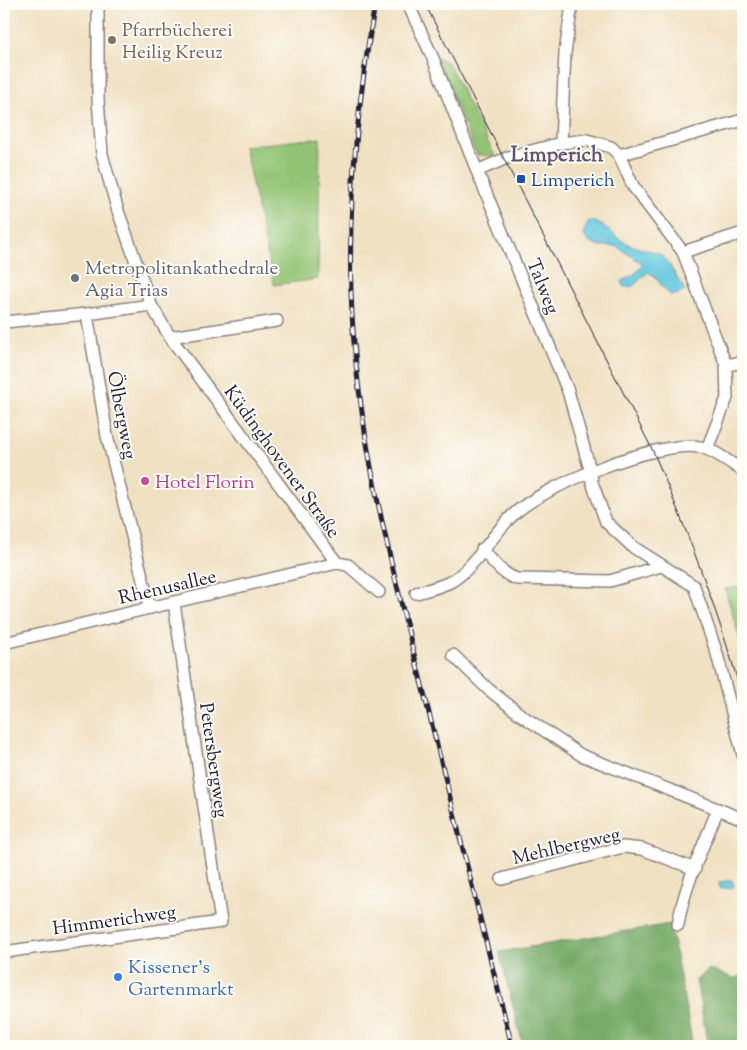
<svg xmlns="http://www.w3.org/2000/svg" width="747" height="1050" viewBox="0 0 747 1050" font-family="'Sorts Mill Goudy',serif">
	<rect width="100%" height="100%" fill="#fdfcf7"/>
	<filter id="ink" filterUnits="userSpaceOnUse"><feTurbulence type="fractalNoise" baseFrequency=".02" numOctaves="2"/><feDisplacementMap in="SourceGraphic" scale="10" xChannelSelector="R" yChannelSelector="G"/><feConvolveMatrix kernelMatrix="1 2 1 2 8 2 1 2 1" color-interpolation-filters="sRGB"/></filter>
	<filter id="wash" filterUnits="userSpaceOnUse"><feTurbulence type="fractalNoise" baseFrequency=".0096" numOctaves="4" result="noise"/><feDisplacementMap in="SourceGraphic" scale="20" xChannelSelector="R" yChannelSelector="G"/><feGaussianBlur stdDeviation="1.12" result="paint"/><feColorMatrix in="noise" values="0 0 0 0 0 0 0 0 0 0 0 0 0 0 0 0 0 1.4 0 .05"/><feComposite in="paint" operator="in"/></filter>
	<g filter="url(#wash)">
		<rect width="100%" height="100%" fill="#f1e1c3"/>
		<g fill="#93c474" stroke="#5a7358">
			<path d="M436,57L448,63L495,156L477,155Z"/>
			<path d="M320,138L318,279L274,285L244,146Z"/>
			<path d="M743,587V650L725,589Z"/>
		</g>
		<g fill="#76aa66" stroke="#4c6650">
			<path d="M670,924L693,1046H523L499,952Z"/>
			<path d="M709,969L733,978L743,976V1046H708L696,980Z"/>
		</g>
		<g fill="#61c7df" stroke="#42748d">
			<path d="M589,221C604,221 613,237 626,243C653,256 659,243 675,275C679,282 684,284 684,292L672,296C662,290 659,277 648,272L633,286L624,287L621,282L637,272L643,264L616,246H598L588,242L583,233Z"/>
			<path d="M732,880L734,887L720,889L719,882Z"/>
		</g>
	</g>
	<g filter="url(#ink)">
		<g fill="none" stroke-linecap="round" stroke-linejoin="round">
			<defs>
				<g id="street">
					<path d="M98,4V99L102,154L117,208L151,305L170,337L337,563L348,565L379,592"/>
					<path d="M408,4L432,56L477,171L568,391L591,473L592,482L606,522L633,547L694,586L717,654L743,755"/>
					<path d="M561,143L565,53L572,4"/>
					<path d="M619,155L743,120"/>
					<path d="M477,171L509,157L561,143L587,140L611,147L619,155L633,186L683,252L726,365L727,398L707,449"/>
					<path d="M683,252L743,233"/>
					<path d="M87,314L107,436L150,608"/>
					<path d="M4,322L87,314L151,305"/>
					<path d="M170,337L277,321"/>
					<path d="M726,365L743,362"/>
					<path d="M482,549C493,561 501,574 517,579L610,581L661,566"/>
					<path d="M416,593C427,590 441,587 452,581C475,567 493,533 514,514C545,485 658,440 700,447C715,450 730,463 743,471"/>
					<path d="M4,643L337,563"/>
					<path d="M453,655L488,689L521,715L581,755L743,819"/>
					<path d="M502,879L623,847L642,849L695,869"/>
					<path d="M678,925C684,886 703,847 718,809"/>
					<path d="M4,949L11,951L221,922L174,603"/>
				</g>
			</defs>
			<use href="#street" stroke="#8a827f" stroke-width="14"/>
			<use href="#street" stroke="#fff" stroke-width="11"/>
			<path stroke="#22223b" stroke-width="1" d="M425,4L653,451C688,532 719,614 743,699"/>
			<defs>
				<path id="rail" d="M375,4C358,99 348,194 351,291C355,426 389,558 423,689C453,808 482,927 512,1046"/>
			</defs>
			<use href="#rail" stroke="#22223b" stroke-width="5"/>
			<use href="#rail" stroke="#fdfcf7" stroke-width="3" stroke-dasharray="9" stroke-linecap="butt"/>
		</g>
	</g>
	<circle fill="#8d6e63" stroke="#fdfcf7" stroke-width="2" cx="112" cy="40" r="5"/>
	<rect fill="#1a4fb4" stroke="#fdfcf7" stroke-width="2" x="516" y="174" width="10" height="10" rx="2.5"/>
	<circle fill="#6b7280" stroke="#fdfcf7" stroke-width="2" cx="75" cy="278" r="5"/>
	<circle fill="#d1479c" stroke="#fdfcf7" stroke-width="2" cx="145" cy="481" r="5"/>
	<circle fill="#3f7fe0" stroke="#fdfcf7" stroke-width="2" cx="118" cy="977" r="5"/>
	<g text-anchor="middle" stroke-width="4" stroke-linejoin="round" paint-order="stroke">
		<g font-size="19" fill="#785e54" stroke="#fdfcf7" text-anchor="start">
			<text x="122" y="36">Pfarrbücherei<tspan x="122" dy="22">Heilig Kreuz</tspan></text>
		</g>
		<g font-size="19" fill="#164399" stroke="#fdfcf7" text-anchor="start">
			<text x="531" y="186">Limperich</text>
		</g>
		<g font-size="19" fill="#5b616d" stroke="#fdfcf7" text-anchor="start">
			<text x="85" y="274">Metropolitankathedrale<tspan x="85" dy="22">Agia Trias</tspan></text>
		</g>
		<g font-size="19" fill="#22223b" stroke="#fdfcf7">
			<text transform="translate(544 286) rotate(68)" y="7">Talweg</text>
			<text transform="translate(123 415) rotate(79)" y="7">Ölbergweg</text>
			<text transform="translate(283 461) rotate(54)" y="7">Küdinghovener Straße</text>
			<text transform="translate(167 586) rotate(-13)" y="7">Rhenusallee</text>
			<text transform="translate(215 760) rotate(82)" y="7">Petersbergweg</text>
			<text transform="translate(566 845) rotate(-13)" y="7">Mehlbergweg</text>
			<text transform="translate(114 919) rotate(-8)" y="7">Himmerichweg</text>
		</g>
		<g font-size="19" fill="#b23c85" stroke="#fdfcf7" text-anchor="start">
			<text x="155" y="488">Hotel Florin</text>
		</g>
		<g font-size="19" fill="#366cbe" stroke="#fdfcf7" text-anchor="start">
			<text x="128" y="973">Kissener's<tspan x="128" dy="22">Gartenmarkt</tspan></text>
		</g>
		<g font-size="21" font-weight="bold" fill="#63546e" stroke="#fdfcf7">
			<text x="557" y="161">Limperich</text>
		</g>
	</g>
	<rect width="747" height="1050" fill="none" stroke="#fdfcf7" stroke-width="20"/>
</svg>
